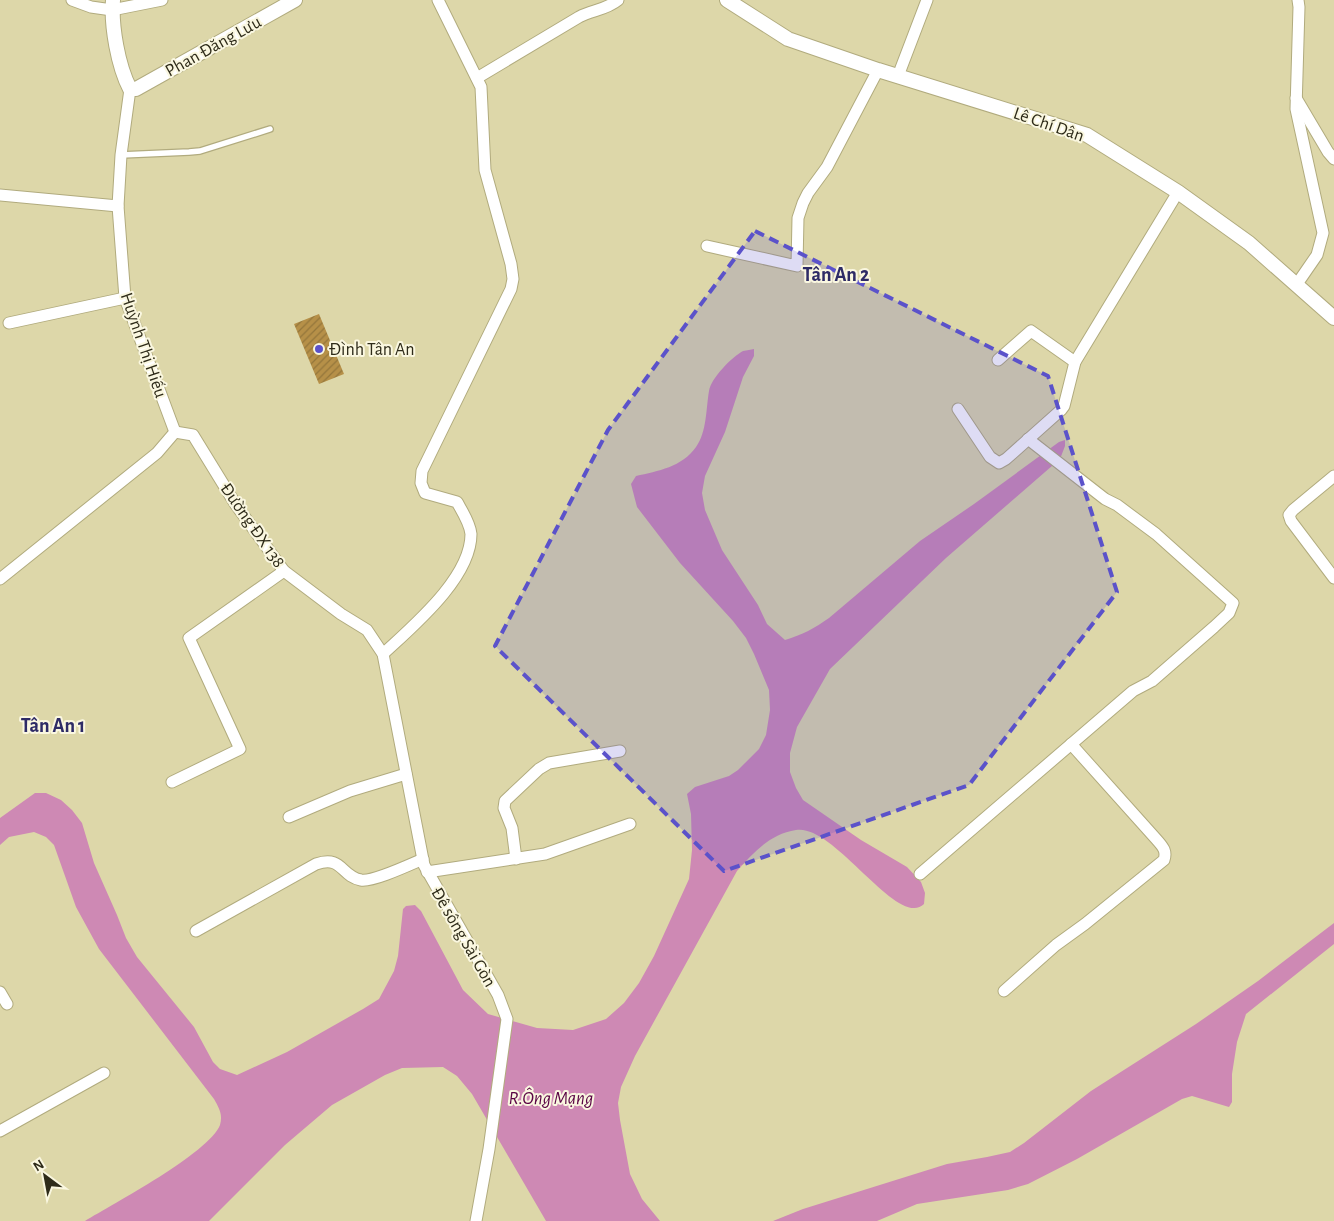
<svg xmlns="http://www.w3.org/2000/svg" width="1334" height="1221" viewBox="0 0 1334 1221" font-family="'Alegreya Sans',sans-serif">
	<defs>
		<pattern id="building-hatch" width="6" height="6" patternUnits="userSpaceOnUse" patternTransform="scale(1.25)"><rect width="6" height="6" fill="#b69048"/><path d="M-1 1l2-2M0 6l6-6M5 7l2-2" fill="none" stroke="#94763b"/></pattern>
	</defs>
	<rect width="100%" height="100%" fill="#ddd7a9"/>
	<g fill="#ce89b4">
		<path d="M754,349V356L743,377L725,432L705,476L702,493L705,510L722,550L758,605L767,624L785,640C802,635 815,628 829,618L920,541L974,504L1059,442L1065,440V446L1060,459L946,558L830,669L797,727L790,753V772L796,788L803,800L861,840L907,867L921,882L925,893L924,904C898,930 834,823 796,830C770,834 754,852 737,871L635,1056L621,1087L618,1103L620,1120L630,1174L642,1199L660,1221H546L472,1094L457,1076L443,1067L402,1068L385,1075L332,1105L285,1145L209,1221H85C113,1204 209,1153 220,1125C223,1114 219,1108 214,1099L99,949L76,907L54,845L46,837L34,832L9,837L0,845V818L35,793H46L61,800L72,810L82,823L94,863L117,915L126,938L137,957L194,1027L213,1062L220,1069L237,1075L287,1052L363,1009L379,999L394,971L398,956L403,909L406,906L415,905L421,911L463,990L488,1014L537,1028L573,1030L606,1019L624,1003L639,983L654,956L689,879L692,850L691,814L687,794L695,787L729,776L738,770L759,749L766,735L770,710L769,690L754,654L746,638L733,621L680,563L637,507L631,484L636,476C658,471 682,467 696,447C707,432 706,408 709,391C711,378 732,357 743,351C747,350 751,350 754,349Z"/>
		<path d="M1334,923V944L1246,1014L1237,1042L1232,1074V1102L1229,1107L1192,1096L1182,1099L1077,1159L1028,1184L1008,1190L917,1204L877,1221H773L803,1209L947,1164L987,1157L1010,1152L1024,1143L1091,1091L1196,1024L1258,981Z"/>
	</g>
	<path fill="url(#building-hatch)" d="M319,314L344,374L319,384L294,324Z"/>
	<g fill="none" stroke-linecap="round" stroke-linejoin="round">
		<defs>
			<path id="service" d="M121,155L189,152L200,151L270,129"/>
			<g id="minor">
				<path d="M72,0L91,7L112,10L162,0"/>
				<path d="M898,76L927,0"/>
				<path d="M477,78L579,17C592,10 606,10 618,0"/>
				<path d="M130,89L121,155L118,206L125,298L175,432"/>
				<path d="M1296,98L1328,152L1334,159"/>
				<path d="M0,195L118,206"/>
				<path d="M707,246L797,266L798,218L803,203L808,193L827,167L878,70"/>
				<path d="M1297,284L1317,255L1323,233L1296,109L1299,7L1298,0"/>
				<path d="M9,323L125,298"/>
				<path d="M998,360L1031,331L1075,362"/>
				<path d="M958,409L990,457L999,463L1006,459L1061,410L1064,406L1075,362L1178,192"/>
				<path d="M175,432L193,435L236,505L284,571L341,614L367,630L383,654L424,865L498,995L507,1019L489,1149L476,1221"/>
				<path d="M1334,476L1293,510L1289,515L1291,521L1334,578"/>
				<path d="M0,579L157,453L175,432"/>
				<path d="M383,654C413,626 471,578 471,534C470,523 462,511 457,502L425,493L421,483L422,471L511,289L513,279L511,264L485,170L481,87L438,0"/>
				<path d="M172,782L240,749L189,638L284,571"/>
				<path d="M289,817L350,791L406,774"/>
				<path d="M516,859L512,828L504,808L505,801L539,769L549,763L620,751"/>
				<path d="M427,872L545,854L630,824"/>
				<path d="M920,874L1133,691L1152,681L1214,627L1229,613L1233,603L1156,534L1117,505L1105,499L1028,439"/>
				<path d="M196,931L316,864C343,855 340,876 361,880C373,882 409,865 423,859"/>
				<path d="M1004,991L1056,945L1085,924L1164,860C1167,851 1163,847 1157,840L1071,744"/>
				<path d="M0,992L7,1004"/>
				<path d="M0,1131L104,1073"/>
			</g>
			<g id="tertiary">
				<path d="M113,0C111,26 118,66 130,89H136L295,0"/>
				<path d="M727,0L788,39L878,70L1087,135L1178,192L1249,243L1334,318"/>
			</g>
		</defs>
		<use href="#service" stroke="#b1ab7e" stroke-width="8"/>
		<use href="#minor" stroke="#b1ab7e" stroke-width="13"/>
		<use href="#tertiary" stroke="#b1ab7e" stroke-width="16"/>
		<use href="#service" stroke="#fff" stroke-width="5.5"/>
		<use href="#minor" stroke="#fff" stroke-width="11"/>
		<use href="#tertiary" stroke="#fff" stroke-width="14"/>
	</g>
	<path fill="#5b52ca" fill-opacity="0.2" stroke="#5b52ca" stroke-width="4" stroke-dasharray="10 6" stroke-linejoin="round" d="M755,231L1048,376L1117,592L969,785L724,871L495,646L608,430Z"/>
	<circle fill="#5b52ca" stroke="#faf7e0" stroke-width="2" cx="319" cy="349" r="5"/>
	<g text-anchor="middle" stroke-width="4" stroke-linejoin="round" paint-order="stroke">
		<g font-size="18" fill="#2e2b19" stroke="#faf7e0">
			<text transform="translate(213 46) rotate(-29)" y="6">Phan Đăng Lưu</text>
			<text transform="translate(1049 124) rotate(19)" y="6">Lê Chí Dân</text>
			<text transform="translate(144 345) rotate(71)" y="6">Huỳnh Thị Hiếu</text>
			<text transform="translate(253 525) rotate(55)" y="6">Đường ĐX 138</text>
			<text transform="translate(464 937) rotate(60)" y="6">Đê sông Sài Gòn</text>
		</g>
		<g font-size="18" fill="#2e2b19" stroke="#faf7e0" text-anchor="start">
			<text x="329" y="355">Đình Tân An</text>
		</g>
		<g font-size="19" font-style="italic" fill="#5a0545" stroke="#faf7e0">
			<text x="551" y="1104">R.Ông Mạng</text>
		</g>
		<g font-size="20" font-weight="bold" fill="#2e2b66" stroke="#faf7e0">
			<text x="836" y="281">Tân An 2</text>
			<text x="53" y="732">Tân An 1</text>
		</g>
	</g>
	<g transform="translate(45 1176) rotate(328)" stroke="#faf7e0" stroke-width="4" paint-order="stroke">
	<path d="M0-4L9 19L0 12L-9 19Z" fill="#2e2b19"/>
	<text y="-8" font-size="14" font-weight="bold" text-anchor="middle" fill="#2e2b19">N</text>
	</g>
</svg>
